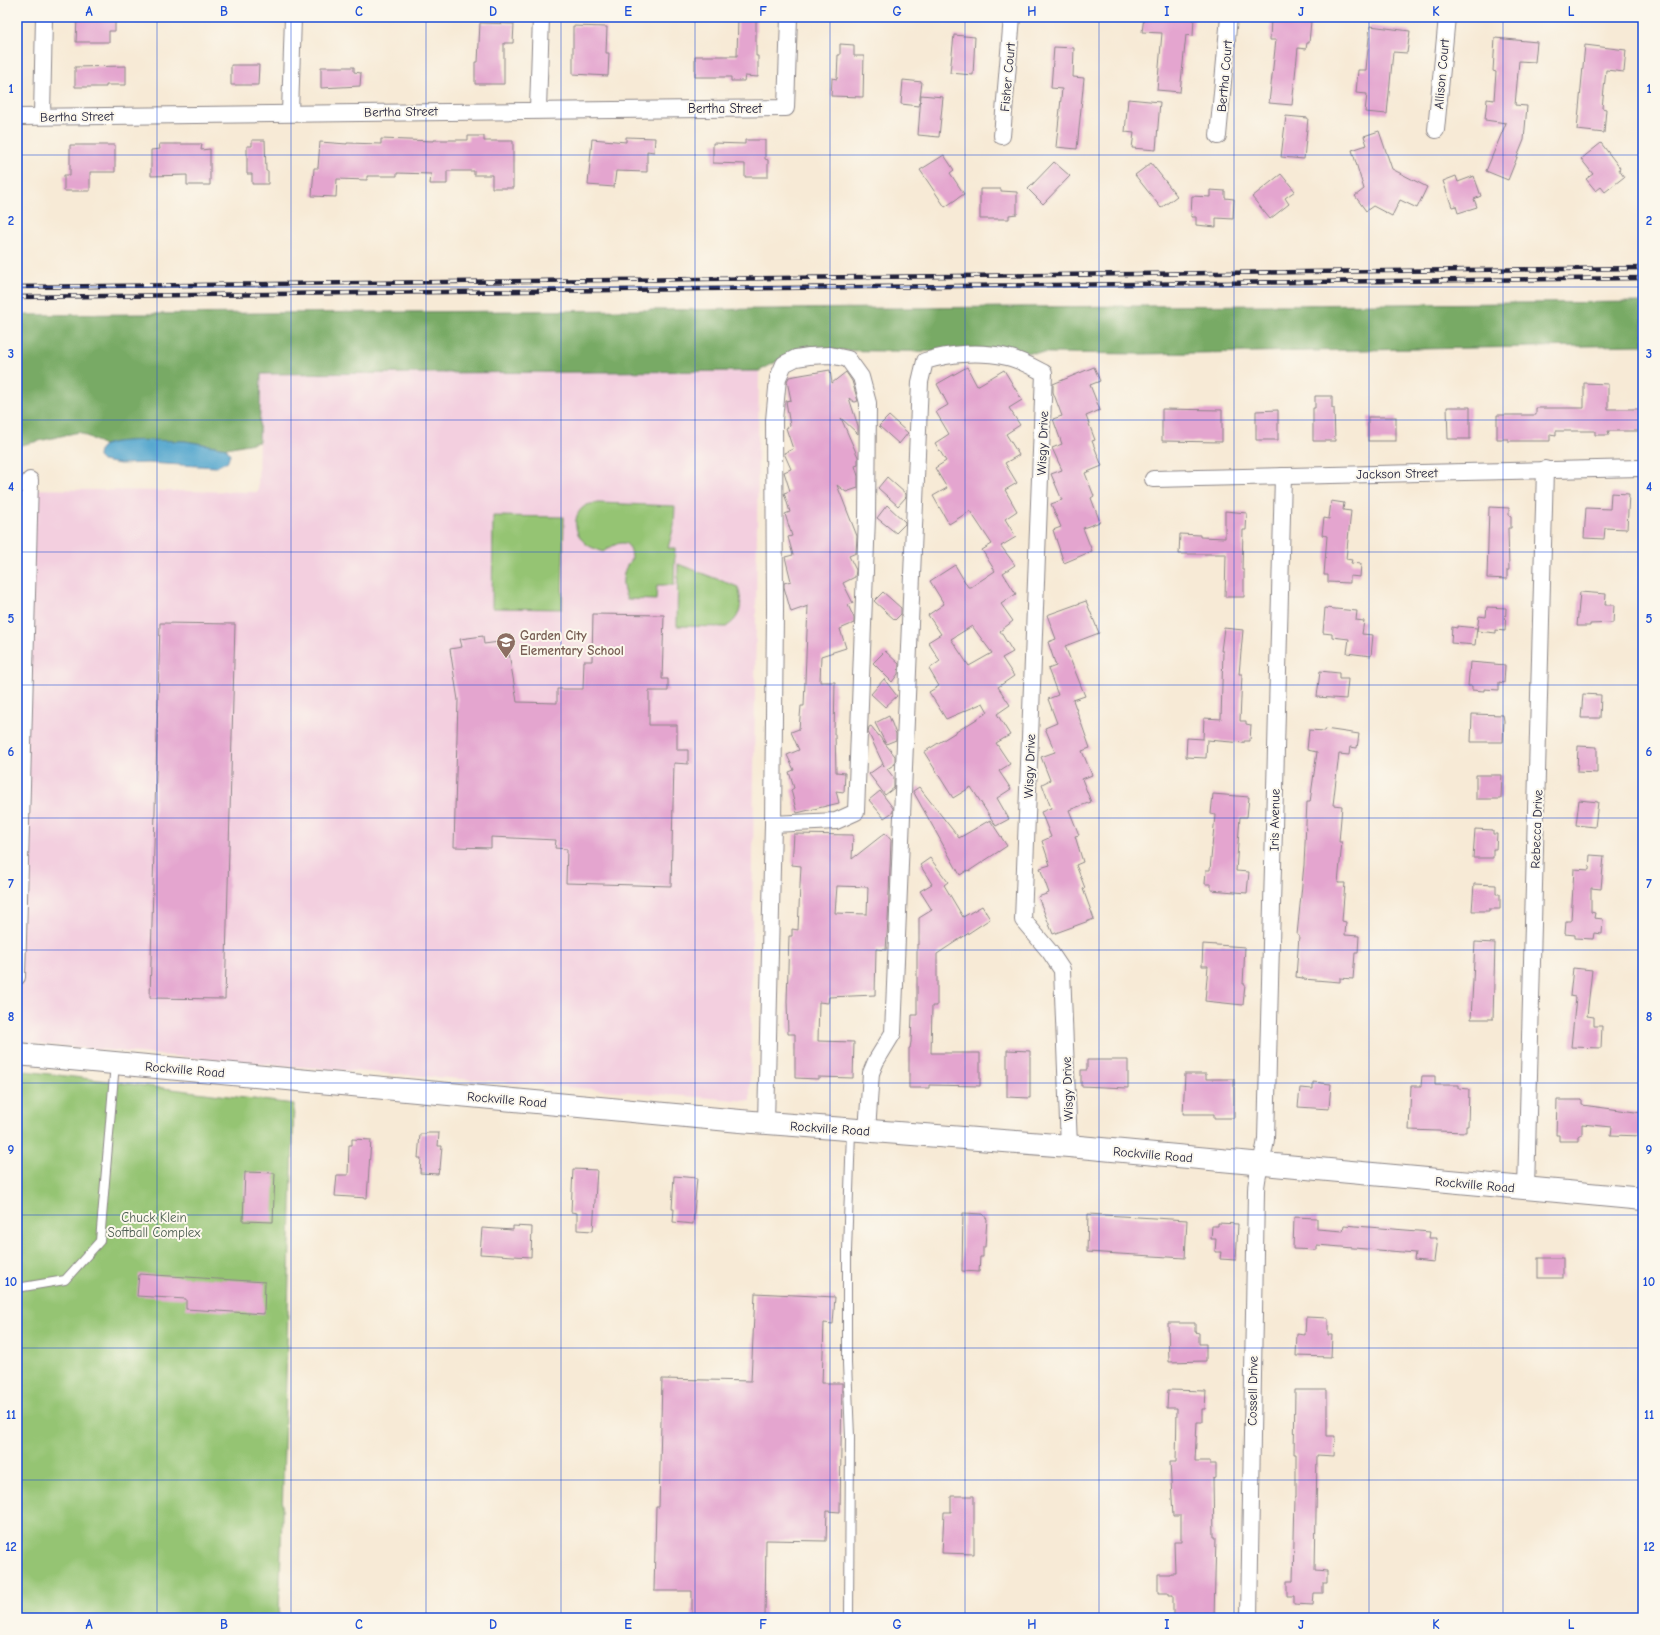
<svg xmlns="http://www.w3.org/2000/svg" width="1660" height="1635" viewBox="0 0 1660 1635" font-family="'Comic Neue',sans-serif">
	<rect width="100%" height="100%" fill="#fbf7ec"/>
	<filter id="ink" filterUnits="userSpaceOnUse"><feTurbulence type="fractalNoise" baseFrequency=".025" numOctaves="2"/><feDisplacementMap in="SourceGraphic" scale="8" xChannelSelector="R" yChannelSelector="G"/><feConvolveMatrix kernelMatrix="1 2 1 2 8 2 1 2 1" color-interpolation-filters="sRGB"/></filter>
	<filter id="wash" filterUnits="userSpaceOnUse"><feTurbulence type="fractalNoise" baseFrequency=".012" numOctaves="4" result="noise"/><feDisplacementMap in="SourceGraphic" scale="16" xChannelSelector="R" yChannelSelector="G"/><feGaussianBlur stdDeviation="0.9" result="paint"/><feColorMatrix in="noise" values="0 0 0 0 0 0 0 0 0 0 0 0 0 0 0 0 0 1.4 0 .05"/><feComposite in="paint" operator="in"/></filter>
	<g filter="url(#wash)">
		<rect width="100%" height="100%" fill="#f7ead6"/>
		<path fill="#f3cfdf" d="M759,371L750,1101L250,1063L17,1042V489L258,492L260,374Z"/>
		<g fill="#95c473" stroke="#5c7357">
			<path d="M599,503L675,506L674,526L668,548H675L674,585H657L656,600L627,599C620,585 622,570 632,558C630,535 616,543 603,552C597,549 588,547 584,542C573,532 572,512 587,505C590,504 595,503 599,503Z"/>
			<path d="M493,516L564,517L562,609L492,608Z"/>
			<path d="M678,564L738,587C743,604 742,617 726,627L677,626Z"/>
			<path d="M17,1070L294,1104L279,1618H17Z"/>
		</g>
		<path fill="#78aa65" stroke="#4d6650" d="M1643,302V345L1141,354L799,350L759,371L261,374L259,442L226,448L185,441L120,442L104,445L79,432L17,446V315Z"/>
		<path fill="#51a5cd" stroke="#3a6484" d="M185,441L226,448L230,454L228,461L216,467L148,463L120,464L102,461L98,457C98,453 100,447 105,445C119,438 167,441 185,441Z"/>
		<g id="blocks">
			<g fill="#e4a5cf" fill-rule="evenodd">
				<path d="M77,17H115V31H109V42H76Z"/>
				<path d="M738,17H756V56H758V77L745,76L744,81H731V77H695V56H737Z"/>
				<path d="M1144,17H1194L1193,36L1186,35L1180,92L1157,90L1162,33L1142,32Z"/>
				<path d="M1271,18L1311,21L1309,43H1307L1306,49L1298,48L1292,105L1269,103L1276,40H1270Z"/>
				<path d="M480,23L514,24L513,43H504V84H475V62H478Z"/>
				<path d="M573,26L607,27L606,53H609L608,76L573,74Z"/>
				<path d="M1370,26L1410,31L1407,53L1393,52L1387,114L1365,112L1367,94L1356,93L1358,70H1366Z"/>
				<path d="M954,35L975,37L973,75L950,73Z"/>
				<path d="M1495,38L1537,42L1535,62L1519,61L1515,105L1527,106L1524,140L1508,180L1486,171L1506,123L1485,120L1487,99L1494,100L1496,72L1493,71Z"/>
				<path d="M840,44L854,45V56H864L863,97L831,96L832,78L837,79L838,55H840Z"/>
				<path d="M1585,45L1626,50L1624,72L1606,70L1602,108L1606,109L1604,133L1577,130Z"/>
				<path d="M1054,47L1074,48L1073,77L1084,78L1077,149L1056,147L1062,89L1051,88Z"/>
				<path d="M231,65H259L258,85H231Z"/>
				<path d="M126,66V85H106V87H75V67Z"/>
				<path d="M321,67H354V72L361,73L360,86L321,88Z"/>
				<path d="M903,80L922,82L919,106L901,104Z"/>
				<path d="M921,95L943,97L939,137L918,135Z"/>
				<path d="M1128,99L1160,102L1156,150L1132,148L1134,133L1125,132Z"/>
				<path d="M1286,116L1308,118L1304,159L1281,157Z"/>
				<path d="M1379,131L1392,169L1427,187L1417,208L1400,200L1392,216L1373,206L1366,211L1355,196L1364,189L1352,150L1367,145L1364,136Z"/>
				<path d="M468,136H484V141H513V188H492V175H474V171H447V184H430L431,174L397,173V176H367V180L337,179L336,197L312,196L314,168H318L320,142L347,144V143L381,144V139L434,141V140H468Z"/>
				<path d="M626,137L655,138L654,152L647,151V172L616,171L614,187L588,185L592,139L626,142Z"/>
				<path d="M252,140H265L266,171H268V184H252V174H247V146H252Z"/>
				<path d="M745,140H765V159L768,160V177H745V164L713,163V143L745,144Z"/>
				<path d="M1601,143L1620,168L1619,170L1624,177L1605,192L1601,187L1596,191L1586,179L1593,174L1581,159Z"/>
				<path d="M159,144H202L201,150L210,149V185H187V175L151,176V150L160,149Z"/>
				<path d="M70,145H115V172H90V191H64V175H70Z"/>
				<path d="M944,155L954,170L950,173L964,194L945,207L920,170Z"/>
				<path d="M1054,162L1070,176L1043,204L1028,189Z"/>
				<path d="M1151,163L1177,196L1161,208L1135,175Z"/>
				<path d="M1281,174L1295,191L1285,198L1289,204L1270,219L1252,197Z"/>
				<path d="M1456,176L1458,182L1474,176L1481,196L1474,199L1477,207L1458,213L1456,206L1452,207L1443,181Z"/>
				<path d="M980,189H1001V191L1017,192V214L1009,215V219H980Z"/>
				<path d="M1210,190L1225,191V198L1234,199L1233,219L1216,218V227L1196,225V217H1191L1192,196L1210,197Z"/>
				<path d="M967,367L977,386L1004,370L1022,400L1009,408L1020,425L1006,434L1019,455L1005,463L1017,483L1005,490L1017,511L1005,519L1016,537L1001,546L1015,565L1003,573L1016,594L1001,604L1013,621L1000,631L1013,652L1002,658L1014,676L998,687L1010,705L997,714L1010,735L996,743L1010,764L999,771L1011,789L997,798L1009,819L996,826L971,787L953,798L924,752L988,712L983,703L946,719L929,692L939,686L929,669L940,661L928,642L941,634L928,615L944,604L930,581L955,565L968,587H971L995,571L982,550L992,544L970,511L949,524L933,496L947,488L935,468L946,461L935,443L949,434L936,412L948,405L937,384ZM972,626L992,653L969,666L951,639Z"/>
				<path d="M1094,367L1100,381L1090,385L1100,410L1086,416L1095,440L1092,441L1102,466L1085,473L1094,496L1091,498L1100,522L1083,528L1092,551L1064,563L1053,530L1061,527L1051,504L1062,500L1051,474L1062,470L1052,448L1062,444L1053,419L1062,416L1053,392V384Z"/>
				<path d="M830,370L832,383L846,372L852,381L858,401L854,402L849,398L858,426V434L841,418L858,457V465L855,466L858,476V488L846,492L837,485L857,536L856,553L849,556L856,570L855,577L843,583L853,603L848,605L854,618V623L840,629L846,648L821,656L820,682H835L834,734H835L836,772L845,773L844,792L836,791L839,803L797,813L791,790L794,788L789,772L794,770L787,755L799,750L791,732L799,729L801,706H804L808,606L791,612L784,587V583L791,581L785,557L793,555L788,537L792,536L785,514L790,512L784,493L790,491L784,472L791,469L784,453L793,449L786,428L790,426L786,401L791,400L787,381L789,377Z"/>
				<path d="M1584,383L1608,384V409H1643V431H1608L1609,435H1595V431H1556V435L1550,434V441H1508V439H1497V415H1536V408H1584Z"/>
				<path d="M1315,396H1332V408H1334L1335,441H1313V408H1315Z"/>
				<path d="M1447,407H1470V439H1448Z"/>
				<path d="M1162,409L1222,410V442L1162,441Z"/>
				<path d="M1278,410V440H1256V411Z"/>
				<path d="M889,416L908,433L899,444L879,426Z"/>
				<rect x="1368" y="417" width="28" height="24"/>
				<path d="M887,477L906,494V497L898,506L878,488Z"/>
				<path d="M1611,493L1629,494L1627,529L1605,528L1604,539L1584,538L1586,508L1610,509Z"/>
				<path d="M1331,501L1344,503L1343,510L1351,511L1346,559L1352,560L1351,563L1361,564L1360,577L1350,576V583L1328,582V575H1324L1327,536L1322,535L1324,518L1329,519Z"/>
				<path d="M887,505L905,522V524L896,533L877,518Z"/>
				<path d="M1489,507L1509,508V515L1511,516V528H1508L1509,570H1507V579L1487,578Z"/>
				<path d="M1225,511L1247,513L1246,530H1243L1242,570H1244V597H1225L1226,554H1179L1180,534L1200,535V537L1225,538Z"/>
				<path d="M883,592L901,608V614L895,620L874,601Z"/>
				<path d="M1580,592L1606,594L1605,605H1614L1613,623L1590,624V626H1577Z"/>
				<path d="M1086,601L1099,633L1065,646L1085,696L1073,700L1090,748L1082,751L1092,775L1082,779L1091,802L1069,810L1079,835L1075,836L1083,862L1076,865L1085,888L1083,889L1094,919L1053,934L1038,897L1049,893L1040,868L1050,865L1042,841L1051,837L1041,812L1051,808L1042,784L1050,780L1041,757L1055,752L1045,728L1057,723L1048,699L1058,695L1048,669L1056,666L1048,642L1056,639L1047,615Z"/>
				<path d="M1487,607L1506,608L1505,631L1496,630V633L1477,631L1479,616L1486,617Z"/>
				<path d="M1325,608L1357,611L1356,620L1364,621L1362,634L1373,635L1371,656L1347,653L1349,639L1332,637V634L1323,633Z"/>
				<path d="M593,614L664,615L662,679H668V691H649V725H677V750H688V764L674,763L671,886L566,883L567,849L555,848L556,840L491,837V848L454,847L458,700L450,649L462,647L460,639L483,636L484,644L507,641L517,702L557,703V689H583L584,661H592Z"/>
				<path d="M160,623L235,624L225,999L150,998Z"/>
				<path d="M1457,626L1477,628L1475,645L1451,643L1452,627L1457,628Z"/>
				<path d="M1224,628L1243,630L1239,674H1242L1240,721H1246V724L1251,725L1250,741H1244V743L1207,740L1206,758L1186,757L1187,738L1203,739L1204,718L1221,719L1223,651H1221Z"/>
				<path d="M885,651L899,664L898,674L892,682L873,663Z"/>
				<path d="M1470,662L1505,665L1504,683L1499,682V690L1484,689V691L1472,690V686H1468Z"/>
				<path d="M1320,671L1339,673V679H1348L1346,699L1317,697Z"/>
				<path d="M884,679L897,696L885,707L871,694Z"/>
				<path d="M1583,694L1601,695L1600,718H1581Z"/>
				<path d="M1472,714L1503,715L1504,721L1503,742H1471Z"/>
				<path d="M889,716L896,734V740L886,744L875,723Z"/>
				<path d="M871,726L895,756V764L887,769L894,778V788L885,795L869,774L883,764L884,766L868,732L869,727Z"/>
				<path d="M1325,729L1359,734L1357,748L1350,747L1349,755L1339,754L1333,805L1342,806L1339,842H1342L1338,883H1345L1342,921L1346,922L1345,935L1359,936L1358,953H1355L1353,979L1340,978V982L1303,979V978L1296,977L1299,936L1297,935L1304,865L1307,802H1310L1317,752L1307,750L1309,730L1325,731Z"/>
				<path d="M1578,746L1597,747V773L1577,772Z"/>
				<path d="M1476,775H1502L1501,799H1476Z"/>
				<path d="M919,787L959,838L990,820L1007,846L969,871L968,870L960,875L913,791Z"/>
				<path d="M880,791L893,808V812L884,818L869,800Z"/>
				<path d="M1213,794L1249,797L1247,817H1240L1236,871L1249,872L1247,893L1211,890V884H1205L1206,870H1210L1215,815L1211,814Z"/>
				<path d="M1579,800L1598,802L1595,827L1576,825Z"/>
				<path d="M1475,829L1493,830V834H1497L1496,849H1493V858H1473Z"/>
				<path d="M885,833L891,840L888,920L886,950L876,949L875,995L829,997L828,1003L819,1002L818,1041L854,1042L853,1078L818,1077V1079L795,1078V1034H788L787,1001L789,936H792V929L798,930L800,885L801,866L792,865L794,834L853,835L852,859ZM837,886L868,887L867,914L835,913Z"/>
				<path d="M1590,855L1604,856L1601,889L1591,888V912L1595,913L1594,918L1603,919L1602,934L1594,933L1593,939L1575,938V935L1565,934L1566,921H1571L1574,869L1589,870Z"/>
				<path d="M930,858L948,882L944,885L963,917L982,906L990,919L937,954V1006H932L931,1053H980V1086L929,1085V1088H909V1048H910L911,1042L912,1015H917V944H919V918L932,910L920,891L932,884L920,865Z"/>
				<path d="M1474,884L1496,885V894H1500V909H1489V911H1472Z"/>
				<path d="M1475,942L1495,943L1493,1019H1471Z"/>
				<path d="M1203,944L1245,947L1243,984H1245L1243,1005L1205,1001L1208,966H1202Z"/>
				<path d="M1573,968L1592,970L1587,1016L1594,1017V1026H1602L1601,1048L1571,1047L1576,997L1570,996Z"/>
				<path d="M1007,1050L1030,1051V1098L1007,1097Z"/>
				<path d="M1087,1060H1128V1088L1081,1086V1070H1087Z"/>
				<path d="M1185,1074H1206V1079H1234V1118H1214V1114H1183Z"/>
				<path d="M1422,1076H1435V1085H1459V1088L1469,1089L1468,1126H1466V1132L1409,1130L1411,1086H1421Z"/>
				<path d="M1313,1082L1331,1084L1329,1109L1298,1107L1300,1088L1313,1089Z"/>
				<path d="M1557,1100H1582V1105L1643,1113L1642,1136L1611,1135L1612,1127L1582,1124V1135H1579V1141H1559V1135H1556Z"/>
				<path d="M426,1133H439L438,1146H442L440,1169H439L438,1174L420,1173L421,1158H418L420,1134H426Z"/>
				<path d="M352,1139L371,1140L367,1198L335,1196L337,1175H348L349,1145H352Z"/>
				<path d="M573,1169L597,1170L593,1231L577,1230V1213L571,1212Z"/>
				<path d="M245,1172L275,1173L273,1222L243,1221Z"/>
				<path d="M674,1176L697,1178L693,1224L673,1222L674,1209H672Z"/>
				<path d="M963,1213L983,1214L987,1219L985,1247H983V1257H980L979,1272L962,1271Z"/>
				<path d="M1088,1214L1187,1220L1185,1258L1087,1252Z"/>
				<path d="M1294,1217L1317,1218V1229L1343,1231L1344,1225L1430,1232L1429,1238H1437L1434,1262L1414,1260L1415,1253L1317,1245V1250L1293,1249Z"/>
				<path d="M1218,1223L1238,1224L1236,1260L1220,1259L1221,1252H1215L1216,1239H1211L1212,1226H1218Z"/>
				<path d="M513,1226L532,1227L531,1257L480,1254L482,1228L513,1230Z"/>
				<rect x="1538" y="1258" width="25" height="20"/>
				<path d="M139,1274L265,1282L264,1314L186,1309V1299L137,1296Z"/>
				<path d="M755,1293L835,1297L833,1324L824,1323L822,1383H842L840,1512L827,1511L826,1541L766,1540L765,1618H692V1591H654L656,1507H659L662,1379L751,1381Z"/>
				<path d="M1306,1317L1328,1318V1335H1332L1331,1357L1296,1356L1297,1334L1305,1335Z"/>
				<path d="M1168,1323H1195V1332L1199,1333V1344H1206V1361L1169,1362Z"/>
				<path d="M1168,1390L1206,1391L1205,1409H1202V1422H1197L1195,1461H1210V1464H1216V1478L1213,1479L1214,1537H1216L1214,1618H1173V1595H1169V1593H1158V1574H1170V1573H1175L1174,1542H1181V1516H1173L1170,1462H1176L1177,1408H1167Z"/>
				<path d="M1295,1390H1327V1436H1335L1334,1456L1317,1455L1315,1570L1327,1571V1583H1323V1593H1314L1313,1605L1294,1604V1596H1287V1581H1293L1295,1498H1296V1454H1294Z"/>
				<path d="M951,1496H974V1554L942,1553L944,1512H951Z"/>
			</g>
		</g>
	</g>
	<g filter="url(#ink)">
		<use href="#blocks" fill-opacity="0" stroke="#8c8688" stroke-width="1"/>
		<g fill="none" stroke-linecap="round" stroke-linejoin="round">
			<defs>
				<g id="service">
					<path d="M17,1288L65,1280L100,1241L115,1063"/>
					<path d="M849,1618L850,1437L847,1363V1251L851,1131"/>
				</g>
				<g id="minor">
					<path d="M538,109L541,17"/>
					<path d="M290,113L293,17"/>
					<path d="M42,116L44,17"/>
					<path d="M17,117L786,108L789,17"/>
					<path d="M1436,130L1447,17"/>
					<path d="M1002,136L1012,17"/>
					<path d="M1218,136L1229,17"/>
					<path d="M1153,479L1641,468"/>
					<path d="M17,977L30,480"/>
					<path d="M766,1123L773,824L775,610L774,420L778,378L784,364L796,358L809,356L830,355L848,359L861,377L868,403L867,517L856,812L836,821L773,824"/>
					<path d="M867,1131L871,1073L876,1061L893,1033L920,382L925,361C951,353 981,351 1007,357C1021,360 1033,367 1044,373L1023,920L1050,952L1062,970L1069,1146"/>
					<path d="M1526,1189L1545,469"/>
					<path d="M1249,1618L1256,1191C1256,1173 1264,1157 1266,1139L1283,476"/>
				</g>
				<path id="primary" d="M17,1054L740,1121L1069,1146L1643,1199"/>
			</defs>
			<use href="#service" stroke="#8c8688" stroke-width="10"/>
			<use href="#minor" stroke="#8c8688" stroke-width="18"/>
			<use href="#primary" stroke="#8c8688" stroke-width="24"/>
			<use href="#service" stroke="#fff" stroke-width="8"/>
			<use href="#minor" stroke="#fff" stroke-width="16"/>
			<use href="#primary" stroke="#fff" stroke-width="22"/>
			<defs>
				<g id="rail">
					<path d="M17,287L1643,268"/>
					<path d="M17,297L1643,278"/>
				</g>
			</defs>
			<use href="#rail" stroke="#22223b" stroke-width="4.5"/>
			<use href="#rail" stroke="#fbf7ec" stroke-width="3" stroke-dasharray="9" stroke-linecap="butt"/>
		</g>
	</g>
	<path fill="none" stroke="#1d4ed8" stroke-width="1" stroke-opacity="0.55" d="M157,17V1618M291,17V1618M426,17V1618M561,17V1618M695,17V1618M830,17V1618M965,17V1618M1099,17V1618M1234,17V1618M1369,17V1618M1503,17V1618M17,155H1643M17,287H1643M17,420H1643M17,552H1643M17,685H1643M17,818H1643M17,950H1643M17,1083H1643M17,1215H1643M17,1348H1643M17,1480H1643"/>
	<defs>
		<symbol id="school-pin" viewBox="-11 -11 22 30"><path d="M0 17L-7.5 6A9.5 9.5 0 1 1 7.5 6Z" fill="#8d6e63" stroke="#fbf7ec"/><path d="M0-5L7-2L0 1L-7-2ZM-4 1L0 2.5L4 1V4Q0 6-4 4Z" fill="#fff"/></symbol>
	</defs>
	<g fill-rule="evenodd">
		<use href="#school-pin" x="495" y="631" width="22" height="30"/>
	</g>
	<g text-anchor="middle" stroke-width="4" stroke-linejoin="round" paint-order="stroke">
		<g font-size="13" fill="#22223b" stroke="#fbf7ec">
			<text transform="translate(1441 74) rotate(-85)" y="5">Allison Court</text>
			<text transform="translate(1224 76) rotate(-85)" y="5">Bertha Court</text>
			<text transform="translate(1007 77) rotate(-85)" y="5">Fisher Court</text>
			<text x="725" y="113">Bertha Street</text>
			<text transform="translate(401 111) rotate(-1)" y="5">Bertha Street</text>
			<text transform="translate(77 116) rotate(-1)" y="5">Bertha Street</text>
			<text transform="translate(1042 443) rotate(-88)" y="5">Wisgy Drive</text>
			<text transform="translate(1397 473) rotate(-1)" y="5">Jackson Street</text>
			<text transform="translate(1029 766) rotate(-88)" y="5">Wisgy Drive</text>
			<text transform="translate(1274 820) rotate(-89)" y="5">Iris Avenue</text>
			<text transform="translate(1536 829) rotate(-88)" y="5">Rebecca Drive</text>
			<text transform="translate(185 1069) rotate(5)" y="5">Rockville Road</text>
			<text transform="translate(1067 1089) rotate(-92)" y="5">Wisgy Drive</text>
			<text transform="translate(507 1099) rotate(5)" y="5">Rockville Road</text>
			<text transform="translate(830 1128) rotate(4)" y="5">Rockville Road</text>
			<text transform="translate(1153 1154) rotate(5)" y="5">Rockville Road</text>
			<text transform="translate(1475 1184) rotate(5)" y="5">Rockville Road</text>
			<text transform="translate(1252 1391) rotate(-89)" y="5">Cossell Drive</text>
		</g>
		<g font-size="13" font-weight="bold" fill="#785e54" stroke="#fbf7ec" text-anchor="start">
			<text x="520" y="640">Garden City<tspan x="520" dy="15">Elementary School</tspan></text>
		</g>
		<g font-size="13" fill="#4a5b4f" stroke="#fbf7ec">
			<text x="154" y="1222">Chuck Klein<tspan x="154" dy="15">Softball Complex</tspan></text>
		</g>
	</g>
	<rect width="1660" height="1635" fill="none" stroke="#fbf7ec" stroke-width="44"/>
	<rect x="22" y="22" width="1616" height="1591" fill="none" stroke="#1d4ed8" stroke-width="1.5"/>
	<g font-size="13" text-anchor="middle" font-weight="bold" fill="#1d4ed8">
		<text x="89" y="16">A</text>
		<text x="224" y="16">B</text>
		<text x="359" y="16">C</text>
		<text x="493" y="16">D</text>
		<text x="628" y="16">E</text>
		<text x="763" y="16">F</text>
		<text x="897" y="16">G</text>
		<text x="1032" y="16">H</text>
		<text x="1167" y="16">I</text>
		<text x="1301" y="16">J</text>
		<text x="1436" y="16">K</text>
		<text x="1571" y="16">L</text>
		<text x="11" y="93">1</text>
		<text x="1649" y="93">1</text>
		<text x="11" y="225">2</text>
		<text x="1649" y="225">2</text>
		<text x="11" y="358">3</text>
		<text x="1649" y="358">3</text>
		<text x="11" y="491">4</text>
		<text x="1649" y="491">4</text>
		<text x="11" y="623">5</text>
		<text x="1649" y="623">5</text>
		<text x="11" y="756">6</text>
		<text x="1649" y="756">6</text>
		<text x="11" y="888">7</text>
		<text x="1649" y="888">7</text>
		<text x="11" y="1021">8</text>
		<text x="1649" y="1021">8</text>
		<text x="11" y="1154">9</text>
		<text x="1649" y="1154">9</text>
		<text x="11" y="1286">10</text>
		<text x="1649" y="1286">10</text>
		<text x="11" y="1419">11</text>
		<text x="1649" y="1419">11</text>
		<text x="11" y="1551">12</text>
		<text x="1649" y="1551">12</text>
		<text x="89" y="1629">A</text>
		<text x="224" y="1629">B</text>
		<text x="359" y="1629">C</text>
		<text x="493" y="1629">D</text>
		<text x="628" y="1629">E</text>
		<text x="763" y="1629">F</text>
		<text x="897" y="1629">G</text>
		<text x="1032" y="1629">H</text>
		<text x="1167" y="1629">I</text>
		<text x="1301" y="1629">J</text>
		<text x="1436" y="1629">K</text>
		<text x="1571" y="1629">L</text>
	</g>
</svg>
